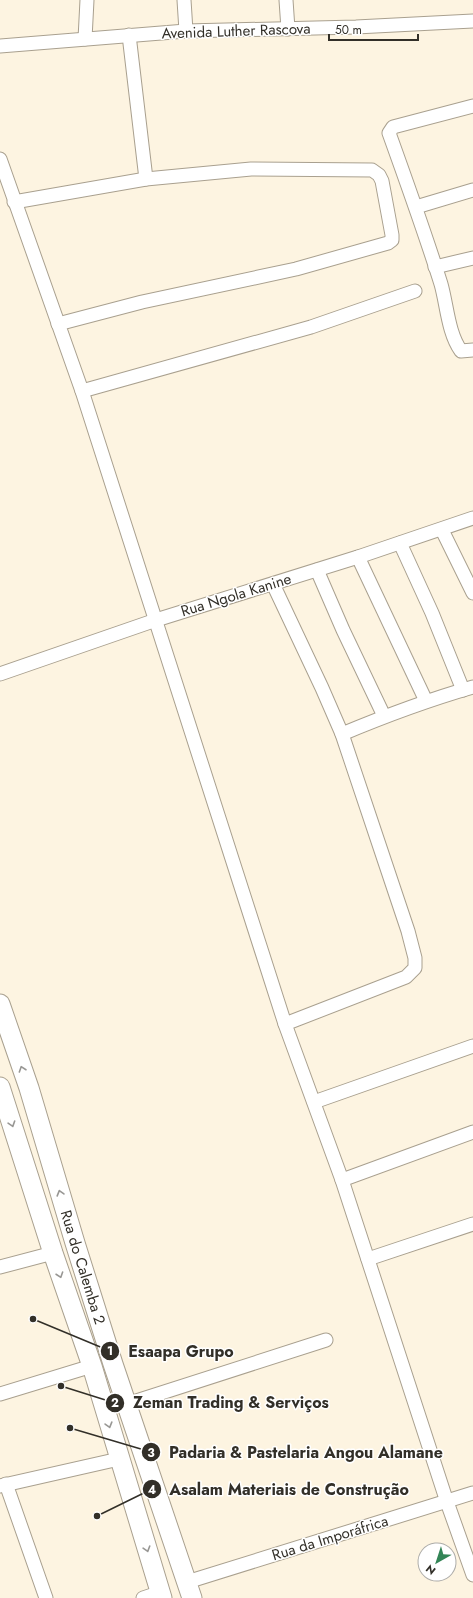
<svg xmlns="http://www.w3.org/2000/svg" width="473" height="1598" viewBox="0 0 473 1598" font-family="Jost,sans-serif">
	<rect width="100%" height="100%" fill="#fdf4e1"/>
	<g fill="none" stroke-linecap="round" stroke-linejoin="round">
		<defs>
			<g id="minor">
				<path d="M184,0L186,31"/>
				<path d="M286,0L288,29"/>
				<path d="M129,35L146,179"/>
				<path d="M85,39L87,0"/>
				<path d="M0,46L186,31L356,27L473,21"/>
				<path d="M473,106L393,127L389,133C407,183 425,233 441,284C447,305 448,333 461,351L473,350"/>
				<path d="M0,159L82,391L285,1024L342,1180L447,1502L473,1575"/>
				<path d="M14,202L146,179L251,169L372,170L379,175L382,181L392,235V240L388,243L296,269L142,302L58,324"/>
				<path d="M416,207L473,190"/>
				<path d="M435,267L473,258"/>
				<path d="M82,391L311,327L415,291"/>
				<path d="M442,530L473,593"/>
				<path d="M400,543L432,613L463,690"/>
				<path d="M358,557L426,701"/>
				<path d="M317,570L343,630L384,716"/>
				<path d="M273,584L322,688L342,734L408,931L415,958V968L406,977L285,1024"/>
				<path d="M0,674L156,620L358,557L473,518"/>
				<path d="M342,734C385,716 428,700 473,687"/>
				<path d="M314,1102L473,1046"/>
				<path d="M342,1180L473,1132"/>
				<path d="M368,1259L473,1224"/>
				<path d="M0,1267L53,1253"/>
				<path d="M0,1394L92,1366"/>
				<path d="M127,1404L326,1340"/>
				<path d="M6,1484L46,1598"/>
				<path d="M0,1486L119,1459"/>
				<path d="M187,1582L473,1493"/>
				<path d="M143,1598L161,1592"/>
			</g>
			<g id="secondary">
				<path id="s1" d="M0,1004L29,1088L75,1243L113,1364L192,1598"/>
				<path d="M0,1087L53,1253L92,1366L162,1598"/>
			</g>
		</defs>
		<use href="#minor" stroke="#a9a08f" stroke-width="15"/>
		<use href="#secondary" stroke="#a9a08f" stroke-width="21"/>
		<use href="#minor" stroke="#fff" stroke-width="13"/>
		<use href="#secondary" stroke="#fff" stroke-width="19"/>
	</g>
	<defs><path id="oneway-chevron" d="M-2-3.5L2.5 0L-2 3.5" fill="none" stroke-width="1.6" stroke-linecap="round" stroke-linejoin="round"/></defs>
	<g stroke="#989794">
		<use href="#oneway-chevron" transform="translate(22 1069) rotate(-109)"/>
		<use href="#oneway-chevron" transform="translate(12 1124) rotate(72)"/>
		<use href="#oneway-chevron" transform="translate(60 1193) rotate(-106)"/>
		<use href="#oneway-chevron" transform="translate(60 1275) rotate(71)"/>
		<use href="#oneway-chevron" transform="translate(109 1425) rotate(74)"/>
		<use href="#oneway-chevron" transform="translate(147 1549) rotate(73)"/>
	</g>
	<g text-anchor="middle" stroke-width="3" stroke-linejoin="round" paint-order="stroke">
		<g font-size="15" fill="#322f28" stroke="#fff">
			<text transform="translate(236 31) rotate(-2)" y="5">Avenida Luther Rascova</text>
			<text transform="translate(236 595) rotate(-17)" y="5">Rua Ngola Kanine</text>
			<text dy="5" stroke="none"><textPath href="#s1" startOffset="276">Rua do Calemba 2</textPath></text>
			<text transform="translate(330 1538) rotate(-17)" y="5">Rua da Imporáfrica</text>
		</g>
	</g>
	<path fill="none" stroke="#322f28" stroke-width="1.5" d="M33 1319L110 1351M61 1386L115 1403M70 1428L151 1452M97 1516L152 1489"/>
	<g fill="#322f28" stroke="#fff" stroke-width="1.5">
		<circle cx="33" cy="1319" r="4"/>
		<circle cx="61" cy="1386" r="4"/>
		<circle cx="70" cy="1428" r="4"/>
		<circle cx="97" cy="1516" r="4"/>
		<circle cx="110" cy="1351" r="10"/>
		<circle cx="115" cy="1403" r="10"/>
		<circle cx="151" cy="1452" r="10"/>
		<circle cx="152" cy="1489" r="10"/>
	</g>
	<g font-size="12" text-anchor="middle" font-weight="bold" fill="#fff">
		<text x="110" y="1355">1</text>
		<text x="115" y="1407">2</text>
		<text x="151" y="1457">3</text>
		<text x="152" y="1494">4</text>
	</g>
	<g font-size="16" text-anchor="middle" font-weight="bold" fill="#322f28" stroke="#fff" stroke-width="3" stroke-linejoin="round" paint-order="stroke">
		<text x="181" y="1357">Esaapa Grupo</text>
		<text x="231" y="1408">Zeman Trading &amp; Serviços</text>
		<text x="306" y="1458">Padaria &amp; Pastelaria Angou Alamane</text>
		<text x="289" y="1495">Asalam Materiais de Construção</text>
	</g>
	<g transform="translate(437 1562) rotate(219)"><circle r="19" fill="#ffffff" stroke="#adaca9"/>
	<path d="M0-3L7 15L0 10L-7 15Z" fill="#338556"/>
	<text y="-6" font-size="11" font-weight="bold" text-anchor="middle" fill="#322f28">N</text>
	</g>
	<path d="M329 34v6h89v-6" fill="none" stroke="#322f28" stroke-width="2"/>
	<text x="335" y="34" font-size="12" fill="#322f28" stroke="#ffffff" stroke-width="3" paint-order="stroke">50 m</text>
</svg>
